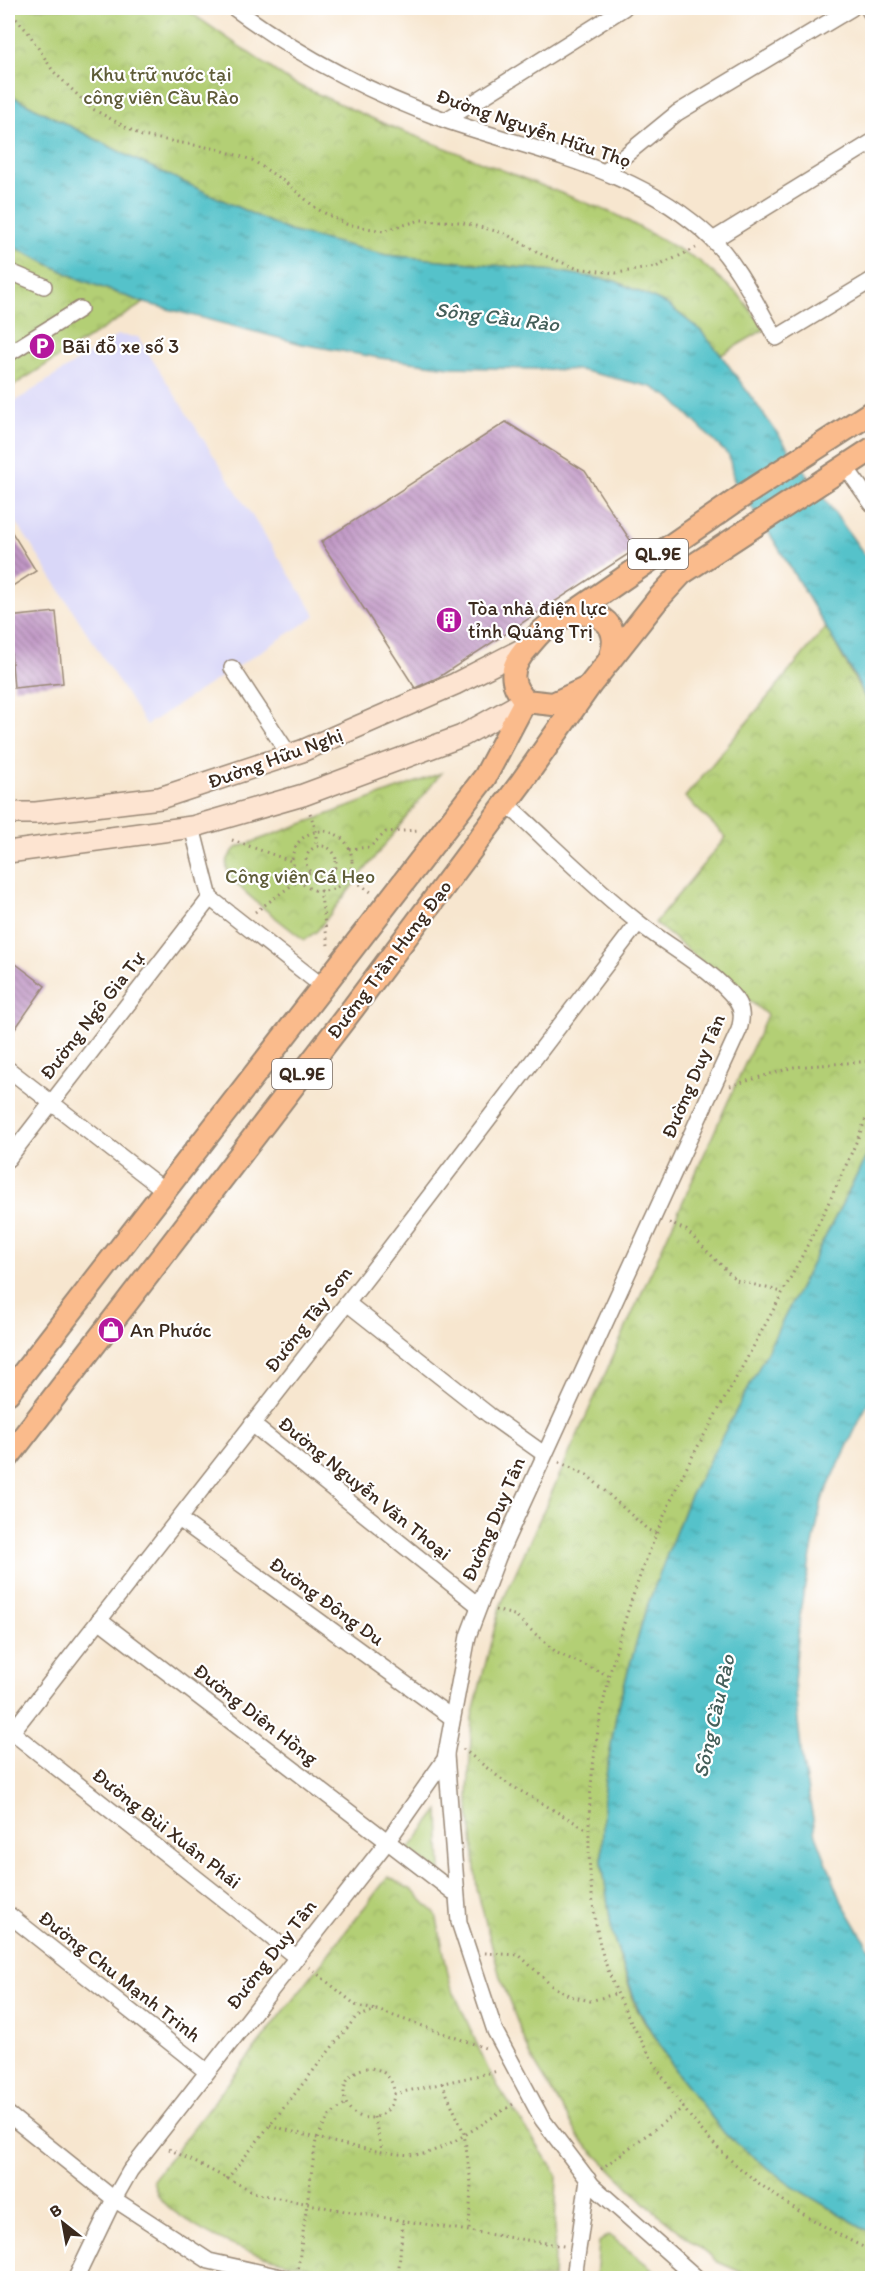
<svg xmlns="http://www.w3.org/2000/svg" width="880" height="2286" viewBox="0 0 880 2286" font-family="Itim,sans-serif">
	<defs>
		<pattern id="park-crowns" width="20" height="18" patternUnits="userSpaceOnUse" patternTransform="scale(1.5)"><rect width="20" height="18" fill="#b3cf75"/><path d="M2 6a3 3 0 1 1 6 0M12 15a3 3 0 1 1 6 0" fill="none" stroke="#9bb265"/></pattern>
		<pattern id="water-ripples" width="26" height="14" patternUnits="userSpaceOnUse" patternTransform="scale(1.5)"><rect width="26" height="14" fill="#54c2ca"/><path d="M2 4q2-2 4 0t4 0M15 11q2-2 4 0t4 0" fill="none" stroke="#479ea3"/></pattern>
		<pattern id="building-back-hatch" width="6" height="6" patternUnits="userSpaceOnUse" patternTransform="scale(1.5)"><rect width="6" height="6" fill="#c096c5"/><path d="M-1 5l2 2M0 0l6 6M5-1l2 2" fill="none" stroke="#9d7b9f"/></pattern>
	</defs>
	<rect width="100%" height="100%" fill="#fff"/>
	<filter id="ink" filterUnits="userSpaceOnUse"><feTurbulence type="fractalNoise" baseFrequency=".0167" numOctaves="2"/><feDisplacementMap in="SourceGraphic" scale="12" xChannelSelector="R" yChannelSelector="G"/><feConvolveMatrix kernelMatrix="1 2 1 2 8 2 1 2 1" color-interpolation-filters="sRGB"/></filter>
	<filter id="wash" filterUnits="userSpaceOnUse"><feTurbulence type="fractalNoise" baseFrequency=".008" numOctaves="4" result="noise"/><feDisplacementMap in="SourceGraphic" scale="24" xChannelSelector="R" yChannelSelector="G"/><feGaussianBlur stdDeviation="1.35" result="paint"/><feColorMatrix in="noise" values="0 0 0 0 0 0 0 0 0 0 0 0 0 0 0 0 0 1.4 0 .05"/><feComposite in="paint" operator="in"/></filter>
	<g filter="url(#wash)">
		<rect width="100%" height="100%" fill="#f7e6cf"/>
		<path fill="#d9d7f8" d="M118,335L138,337L316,616L146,725L8,509V406Z"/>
		<g fill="#b3cf75" stroke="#777c4a" stroke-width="1.5">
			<path d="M439,1810L441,1873L409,1849Z"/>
			<path d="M609,2235L664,2278H596L599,2242Z"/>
		</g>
		<g fill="url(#park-crowns)" stroke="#777c4a" stroke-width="1.5">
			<path d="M8,8H184L291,82L387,125L617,215L698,260L739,295L765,329L721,355L701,331L668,305L615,281L555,271L386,255L289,231L130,157L8,94Z"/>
			<path d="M8,244L79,279L144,303L8,389Z"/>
			<path d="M826,627L872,711V1145L752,1381L688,1500L645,1612L617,1710L604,1788L602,1861L612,1933L636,2008L677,2073L725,2134L790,2185L872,2233V2278H754L718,2262L648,2206L581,2140L531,2057L500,1977L477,1889L468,1797L472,1716L500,1607L767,1015L655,923L726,837L685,797Z"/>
			<path d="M441,773L317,931L304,940C288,927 231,886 227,869C225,860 231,854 236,848Z"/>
			<path d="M388,1877L412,1890L436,1914L450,1983L491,2076L557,2175L553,2278C442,2279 278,2286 186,2220C166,2205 159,2205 153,2180Z"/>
		</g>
		<g fill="url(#water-ripples)" stroke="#487674" stroke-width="1.5">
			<path d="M8,94L130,157L289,231L386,255L555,271L615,281L668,305L701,331L721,355L872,565V711L852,671L775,542L734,481L729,456L671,398L652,387L580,370L450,367L380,358L302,344L145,303L79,279L8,244Z"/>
			<path d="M872,1145V1394L822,1500L801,1606L794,1682L802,1759L816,1835L842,1902L872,1953V2233L790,2185L725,2134L677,2073L638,2009L612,1933L602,1861L604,1788L617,1710L645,1612L688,1500L752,1381Z"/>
		</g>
		<g id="blocks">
			<g fill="url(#building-back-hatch)">
				<path d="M506,422L585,471L636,549L439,677L415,688L321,542Z"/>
				<path d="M8,526L36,571L8,589Z"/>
				<path d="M56,612L63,683L14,688L8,617Z"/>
				<path d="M8,958L45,986L8,1039Z"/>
			</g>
		</g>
	</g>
	<g filter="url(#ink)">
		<use href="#blocks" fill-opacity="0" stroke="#998876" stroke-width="1.5"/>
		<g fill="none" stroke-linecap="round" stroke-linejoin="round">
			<defs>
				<g id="minor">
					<path d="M234,8C298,55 370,93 445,120C537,152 639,168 712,239C739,266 757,306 776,338L872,280"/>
					<path d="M868,8L872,15"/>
					<path d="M446,120L624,8"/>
					<path d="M606,171L677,113L852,8"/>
					<path d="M713,240L872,142"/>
					<path d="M8,271L44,286"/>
					<path d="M8,354L80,309"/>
					<path d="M845,466L872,504"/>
					<path d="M232,668L290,756"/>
					<path d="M192,827L210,898L322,986"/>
					<path d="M8,1069L164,1190"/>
					<path d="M8,1159L210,898"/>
					<path d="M347,1303L489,1415L544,1454"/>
					<path d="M252,1424L479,1606"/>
					<path d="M179,1519L451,1717"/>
					<path d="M99,1620L456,1894"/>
					<path d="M8,1729L296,1957"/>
					<path d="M8,1737L383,1257L638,923"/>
					<path d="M446,1755L459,1922L495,2031L542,2119L592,2185L697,2278"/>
					<path d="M8,1914L206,2071"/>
					<path d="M8,2114L114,2199L209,2261L285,2278"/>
					<path d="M76,2278L114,2199L130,2171L387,1842L445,1759L468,1636L498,1557L739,1030C742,1019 743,1010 736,1000C711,968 670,948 639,923C592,886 550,843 506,803"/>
					<path d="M574,2278L588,2179"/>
				</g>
				<g id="secondary">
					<path d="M8,813H36L160,798L302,751L455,684L527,647"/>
					<path d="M8,852L192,827L303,795L462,736L525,701"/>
				</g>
				<g id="primary">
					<path d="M569,616L747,493L872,412"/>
					<path d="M585,689L553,704L525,701C521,695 515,689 514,681C511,668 519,657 527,648C536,637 545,626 558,620C592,603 626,621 609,661"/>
					<path d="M8,1393L485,777L525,701"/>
					<path d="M8,1457L353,1008L521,783L590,685L658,599L682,573L872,449"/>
				</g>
			</defs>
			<use href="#minor" stroke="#998876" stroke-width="18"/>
			<use href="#secondary" stroke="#998876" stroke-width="24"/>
			<use href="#primary" stroke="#998876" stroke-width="26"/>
			<g stroke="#998876" stroke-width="3" stroke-dasharray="1.5 4.5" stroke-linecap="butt">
				<path d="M8,10L28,32L53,71L91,108L142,136L217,149L252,160L285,182L317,209L346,224L383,231L421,220L459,222L504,233L543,255L576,268L616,273L656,267L696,248"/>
				<path d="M310,813L316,831V847"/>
				<circle cx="322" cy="861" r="30"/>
				<path d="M232,840L291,861"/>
				<circle cx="321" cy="861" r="15"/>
				<path d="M349,849L370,847L386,832L419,830"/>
				<path d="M335,867L371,892"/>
				<path d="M320,890L328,945"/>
				<path d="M255,912L310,872"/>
				<path d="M730,1086L794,1067L872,1061"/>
				<path d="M872,1103C834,1202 781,1296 730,1389C712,1422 692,1455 676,1489C613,1626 569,1784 598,1935C604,1968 624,2010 641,2040C661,2076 684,2113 713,2143C753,2185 819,2227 872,2251"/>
				<path d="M669,1223L686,1230L736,1280L782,1292"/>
				<path d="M559,1462L587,1475L648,1530L658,1534"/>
				<path d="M495,1610L514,1615L557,1653L610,1676"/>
				<path d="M463,1749L505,1782L588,1830"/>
				<path d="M485,1953L519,1955L552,1986L570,1996L590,2001L618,1993"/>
				<path d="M309,1967L357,2006L375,2010"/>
				<circle cx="369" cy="2093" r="25"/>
				<path d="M442,2083L464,2133L471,2183L469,2231"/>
				<path d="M394,2094L498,2071"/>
				<path d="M374,2117L382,2150"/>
				<path d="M270,2125C299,2134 401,2162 427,2153C458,2143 488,2119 515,2103"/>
				<path d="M169,2149L258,2194L355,2213L564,2246"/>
				<path d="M601,2169L684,2107"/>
				<path d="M227,2179L356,2017L377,2010L485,2048"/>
				<path d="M298,2268L316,2140L329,2116L346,2103"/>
				<path d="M398,2278L403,2221"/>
			</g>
			<use href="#minor" stroke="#fff" stroke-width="15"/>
			<use href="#secondary" stroke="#fde4d1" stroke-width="21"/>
			<use href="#primary" stroke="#fabb8c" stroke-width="22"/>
		</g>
	</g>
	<defs>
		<symbol id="parking-disc" viewBox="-11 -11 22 22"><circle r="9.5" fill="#b5179e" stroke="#fff"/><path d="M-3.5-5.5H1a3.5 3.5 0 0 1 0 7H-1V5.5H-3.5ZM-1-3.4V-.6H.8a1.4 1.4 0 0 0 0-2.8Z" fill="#fff"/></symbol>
		<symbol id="building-disc" viewBox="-11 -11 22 22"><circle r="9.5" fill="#b5179e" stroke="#fff"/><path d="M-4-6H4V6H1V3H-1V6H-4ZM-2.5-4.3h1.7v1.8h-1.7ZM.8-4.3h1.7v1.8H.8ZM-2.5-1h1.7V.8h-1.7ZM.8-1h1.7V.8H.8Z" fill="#fff"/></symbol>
		<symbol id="shop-disc" viewBox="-11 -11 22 22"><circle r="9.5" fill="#b5179e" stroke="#fff"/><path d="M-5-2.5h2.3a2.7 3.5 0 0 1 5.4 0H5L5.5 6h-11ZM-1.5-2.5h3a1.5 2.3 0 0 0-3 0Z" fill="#fff"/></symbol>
	</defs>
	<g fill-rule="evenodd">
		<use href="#parking-disc" x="27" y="331" width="30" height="30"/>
		<use href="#building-disc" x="434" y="605" width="30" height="30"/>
		<use href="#shop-disc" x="96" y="1315" width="30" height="30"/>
	</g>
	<g text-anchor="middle" stroke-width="4.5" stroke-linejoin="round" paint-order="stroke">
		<g fill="#fff" stroke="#766a62" stroke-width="1.5">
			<rect x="628" y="539" width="60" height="30" rx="4.5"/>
			<rect x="272" y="1059" width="60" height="30" rx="4.5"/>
		</g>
		<g font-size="18" font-weight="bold" fill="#3b2a1e">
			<text x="658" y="560">QL.9E</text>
			<text x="302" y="1080">QL.9E</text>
		</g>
		<g font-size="20" fill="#5f5c38" stroke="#fff">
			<text x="161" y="81">Khu trữ nước tại<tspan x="161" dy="23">công viên Cầu Rào</tspan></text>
			<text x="300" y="883">Công viên Cá Heo</text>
		</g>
		<g font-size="20" fill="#3b2a1e" stroke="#fff">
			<text transform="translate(534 128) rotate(19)" y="7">Đường Nguyễn Hữu Thọ</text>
			<text transform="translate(275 758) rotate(-20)" y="7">Đường Hữu Nghị</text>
			<text transform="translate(389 959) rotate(-53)" y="7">Đường Trần Hưng Đạo</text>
			<text transform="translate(92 1015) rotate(-52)" y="7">Đường Ngô Gia Tự</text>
			<text transform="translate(693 1076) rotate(-67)" y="7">Đường Duy Tân</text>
			<text transform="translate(308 1319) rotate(-52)" y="7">Đường Tây Sơn</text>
			<text transform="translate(365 1488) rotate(39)" y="7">Đường Nguyễn Văn Thoại</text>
			<text transform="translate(493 1519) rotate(-67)" y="7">Đường Duy Tân</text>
			<text transform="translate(327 1601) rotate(36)" y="7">Đường Đông Du</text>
			<text transform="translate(256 1714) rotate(38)" y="7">Đường Diên Hồng</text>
			<text transform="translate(167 1828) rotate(38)" y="7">Đường Bùi Xuân Phái</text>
			<text transform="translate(271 1954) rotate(-52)" y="7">Đường Duy Tân</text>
			<text transform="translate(120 1976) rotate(38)" y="7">Đường Chu Mạnh Trinh</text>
		</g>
		<g font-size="20" fill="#3b2a1e" stroke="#fff" text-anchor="start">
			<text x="62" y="353">Bãi đỗ xe số 3</text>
			<text x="468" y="615">Tòa nhà điện lực<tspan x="468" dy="23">tỉnh Quảng Trị</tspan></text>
			<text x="130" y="1337">An Phước</text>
		</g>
		<g font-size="21" font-style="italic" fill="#445f5a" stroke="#fff">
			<text transform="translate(497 317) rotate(7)" y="7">Sông Cầu Rào</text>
			<text transform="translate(714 1716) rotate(-77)" y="7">Sông Cầu Rào</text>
		</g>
	</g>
	<rect width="880" height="2286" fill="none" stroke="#fff" stroke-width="30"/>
	<g transform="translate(63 2223) rotate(329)" stroke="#ffffff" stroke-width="4.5" paint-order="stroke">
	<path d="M0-4.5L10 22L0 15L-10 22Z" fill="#3b2a1e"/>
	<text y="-9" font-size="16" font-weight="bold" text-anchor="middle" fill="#3b2a1e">B</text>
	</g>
</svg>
